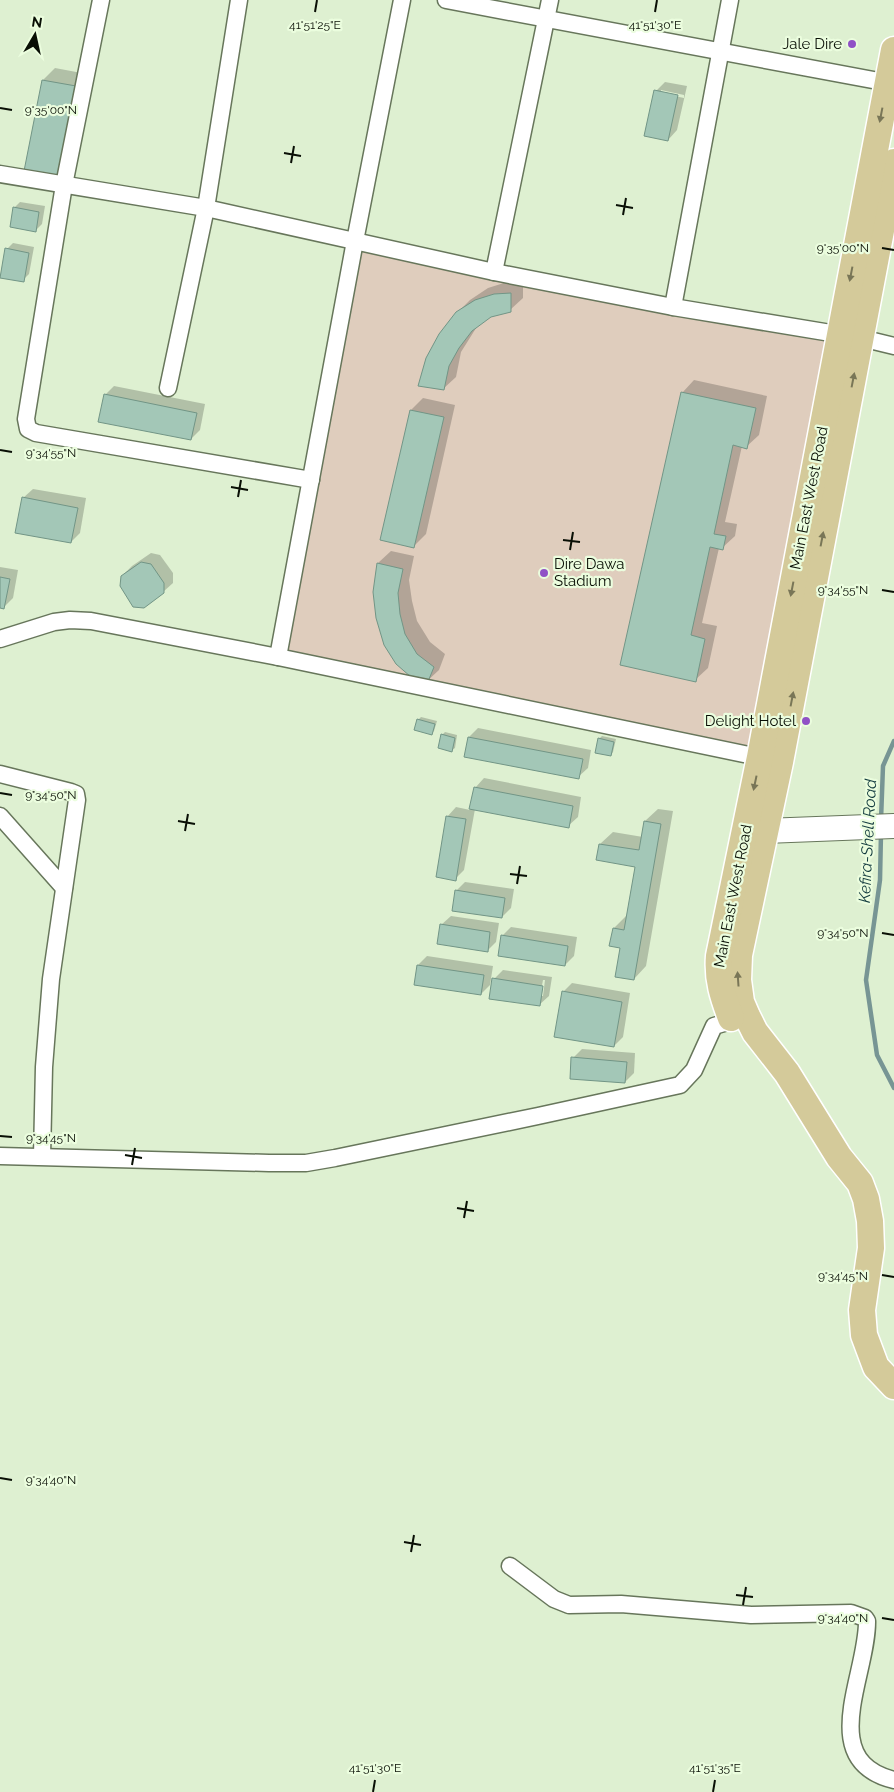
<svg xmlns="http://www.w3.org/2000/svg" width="894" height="1792" viewBox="0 0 894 1792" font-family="Raleway,sans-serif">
	<rect width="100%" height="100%" fill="#def0d1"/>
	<path fill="#dfcdbd" d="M355,241L839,335L760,757L278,657Z"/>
	<g fill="#0003" fill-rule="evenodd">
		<path d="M55,68L87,74L70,163L43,80Z"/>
		<path d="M665,82L687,86L677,130L668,140L656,91ZM661,90L684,95V98L661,93Z"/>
		<path d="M20,202L45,206L42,224L36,230L14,208Z"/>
		<path d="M13,243L34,247L29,274L23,280L7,249Z"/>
		<path d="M507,282H523V298L510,310L490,316L478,325L461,352L456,377L443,389L457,313L470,300L488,288Z"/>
		<path d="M694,380L767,396L759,435L746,447L742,446L725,522L737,524L735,536L722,548H719L702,623L717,626L708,668L695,680L622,664L682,393Z"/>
		<path d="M114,386L205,404L200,430L191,439L105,395Z"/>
		<path d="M423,398L455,405L426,534L414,546L411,410Z"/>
		<path d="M33,489L86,498L80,533L71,542L23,498Z"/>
		<path d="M391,551L414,556L409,580L412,601L417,621L430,642L445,654L439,670L426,682L412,676L378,563Z"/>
		<path d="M151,553L160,555L173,573V583L163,592L122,576L132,566Z"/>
		<path d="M0,567L18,570L13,598L4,607H0Z"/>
		<path d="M421,717L437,721L434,731L432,733L418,720Z"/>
		<path d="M478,728L591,750L588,768L578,777L469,737Z"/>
		<path d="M445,732L457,735L455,748L452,750L442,735Z"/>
		<path d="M602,736L616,739L613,752L611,755L599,739Z"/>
		<path d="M484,778L581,797L578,817L568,826L475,809L464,870L455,879L447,817L456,807L470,810L475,788Z"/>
		<path d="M658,809L673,811L646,966L634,979L614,928L626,916H628L637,866L600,844L613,832L643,837L645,821Z"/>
		<path d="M465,882L514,889L511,908L502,917L456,891Z"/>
		<path d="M451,916L499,923L496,942L487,951L441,925Z"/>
		<path d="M511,927L577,937L574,956L565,965L502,936Z"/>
		<path d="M427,956L493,966L490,985L481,994L418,965Z"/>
		<path d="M503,970L552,977L549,996L539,1005L494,979ZM543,980H545L543,996H540Z"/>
		<path d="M572,983L630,993L623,1037L614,1046L563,992Z"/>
		<path d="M582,1049L635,1053L634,1073L625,1082L573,1058Z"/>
	</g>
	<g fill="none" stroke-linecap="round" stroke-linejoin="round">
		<g stroke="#779594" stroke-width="4.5">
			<path d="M881,820L883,766L894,741"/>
			<path d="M881,833L880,880L866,980L877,1055L894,1088"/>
		</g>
	</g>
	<g fill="#a3c7b7" stroke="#729586">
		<path d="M42,80L76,86L58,177L24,171Z"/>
		<path d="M654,90L678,95L668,141L644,136Z"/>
		<path d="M13,207L39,212L36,232L10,227Z"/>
		<path d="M5,248L29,253L24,282L0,278Z"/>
		<path d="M511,293V312L491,317L472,331L459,348L449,366L444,390L418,386L426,358L439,334L456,312L475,300L494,294Z"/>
		<path d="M681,392L756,408L747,449L733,445L714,534L726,536L723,550L710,547L691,635L705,639L696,682L620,665Z"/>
		<path d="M104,394L197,413L191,440L98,422Z"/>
		<path d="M410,410L444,417L414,548L380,540Z"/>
		<path d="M22,497L78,508L71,543L15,533Z"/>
		<path d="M141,562L151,564L164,583V593L144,608L133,607L120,586L121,576Z"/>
		<path d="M377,563L403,569L398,593L400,614L405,634L417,654L434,667L427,684L411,677L396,664L384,645L376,618L373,592Z"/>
		<path d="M0,577L10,579L4,609L0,608Z"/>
		<path d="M417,719L435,724L432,735L414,730Z"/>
		<path d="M441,734L455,738L452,752L438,748Z"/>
		<path d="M468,737L583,759L579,779L464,757Z"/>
		<path d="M598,738L614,742L611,756L595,753Z"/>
		<path d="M474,787L573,806L569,828L469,809Z"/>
		<path d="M446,816L466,819L456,881L436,877Z"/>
		<path d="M644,821L661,824L634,980L615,977L620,948L609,946L613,928L624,930L635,867L596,860L599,844L639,850Z"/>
		<path d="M455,890L505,898L502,918L452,911Z"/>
		<path d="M440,924L490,932L488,952L437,944Z"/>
		<path d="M501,935L568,946L565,966L498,956Z"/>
		<path d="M417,965L484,975L481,995L414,985Z"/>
		<path d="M492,978L543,986L540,1006L489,999Z"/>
		<path d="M562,991L622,1002L614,1047L554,1037Z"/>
		<path d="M571,1057L627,1062L625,1083L570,1079Z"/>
	</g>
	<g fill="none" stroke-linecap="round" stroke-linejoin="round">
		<defs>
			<g id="street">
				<path d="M101,0L64,185L26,419L28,429L36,433L311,480"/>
				<path d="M446,0L894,84"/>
				<path d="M0,174L206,208L494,272L673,307L861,338L894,346"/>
				<path d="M494,272L550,0"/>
				<path d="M673,307L730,0"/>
				<path d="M168,388L206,208L239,0"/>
				<path d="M0,639L54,622L70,620L91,621L278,657L768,759"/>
				<path d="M278,657L355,241L402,0"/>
				<path d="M0,774L71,792L76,794L77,800L51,979L44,1067L42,1156"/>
				<path d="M0,816L64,888"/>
				<path d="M0,1156L269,1163H306L335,1158L538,1116L680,1085L694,1070L714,1026L741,1018"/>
				<path d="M510,1566L554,1599L569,1605L621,1604L751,1615L851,1613L865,1618L867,1621C868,1674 815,1761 894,1780"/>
			</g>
			<path id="secondary" d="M748,827L765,831L894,826"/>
			<g id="primary">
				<path d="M894,162L780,762L739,955L738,980L741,1002L747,1016L755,1032L787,1073L839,1157L860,1183L866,1199L870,1221L871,1248L862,1310L864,1335L876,1367L894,1386"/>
				<path d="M731,1018C723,997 717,979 719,956L760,757L894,50"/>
			</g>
		</defs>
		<use href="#street" stroke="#67765b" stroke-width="19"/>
		<use href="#secondary" stroke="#67765b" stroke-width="26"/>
		<use href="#primary" stroke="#fff" stroke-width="29"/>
		<use href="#street" stroke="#fff" stroke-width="16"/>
		<use href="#secondary" stroke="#fff" stroke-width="24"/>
		<use href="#primary" stroke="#d4ca9a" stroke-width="26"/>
	</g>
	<defs><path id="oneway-solid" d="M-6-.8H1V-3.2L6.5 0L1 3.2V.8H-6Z" transform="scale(1.25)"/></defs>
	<g fill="#797657">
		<use href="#oneway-solid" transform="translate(881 115) rotate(101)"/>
		<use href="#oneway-solid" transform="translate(851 274) rotate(101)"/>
		<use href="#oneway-solid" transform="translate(853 380) rotate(-79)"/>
		<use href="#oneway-solid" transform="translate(822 539) rotate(-79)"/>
		<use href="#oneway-solid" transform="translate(792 589) rotate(101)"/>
		<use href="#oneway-solid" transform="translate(792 699) rotate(-79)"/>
		<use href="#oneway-solid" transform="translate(755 783) rotate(102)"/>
		<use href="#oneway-solid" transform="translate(738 979) rotate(-94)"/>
	</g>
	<path fill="none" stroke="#090f05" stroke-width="2" d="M315,12L317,0M655,12L657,0M0,108L12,110M284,153L301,156M291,163L294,146M616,205L633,208M623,215L626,198M882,248L894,250M0,450L12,452M231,487L248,490M238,497L241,480M563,540L580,542M570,550L573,532M882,590L894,592M0,793L12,795M178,821L195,824M185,831L188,814M510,874L527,876M517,884L520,866M882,933L894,935M0,1136L12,1137M125,1155L142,1158M132,1165L135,1148M457,1208L474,1211M464,1218L467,1201M882,1275L894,1277M0,1478L12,1480M404,1542L421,1545M411,1552L414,1535M736,1595L753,1597M743,1605L746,1587M882,1618L894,1620M373,1792L375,1780M713,1792L715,1780"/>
	<g fill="#9051c6" stroke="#ebfdde" stroke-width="2">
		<circle cx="852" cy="44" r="5"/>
		<circle cx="544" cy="573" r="5"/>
		<circle cx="806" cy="721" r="5"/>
	</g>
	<g text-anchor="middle" stroke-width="4.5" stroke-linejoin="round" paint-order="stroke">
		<g font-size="15" fill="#090f05" stroke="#ebfdde" text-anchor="end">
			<text x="842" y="49">Jale Dire</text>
			<text x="554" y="569" text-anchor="start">Dire Dawa<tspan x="554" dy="17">Stadium</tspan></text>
			<text x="796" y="726">Delight Hotel</text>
		</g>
		<g font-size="15" fill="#090f05" stroke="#ebfdde">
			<text transform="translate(809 498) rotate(-79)" y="5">Main East West Road</text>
			<text transform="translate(733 896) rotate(-79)" y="5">Main East West Road</text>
		</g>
		<g font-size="16" font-style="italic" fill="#143c3f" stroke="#ebfdde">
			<text transform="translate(867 841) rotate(-87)" y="6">Kefira-Shell Road</text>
		</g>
	</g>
	<g font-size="12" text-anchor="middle" fill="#090f05" stroke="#ebfdde" stroke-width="4.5" stroke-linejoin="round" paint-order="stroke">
		<text x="315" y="29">41°51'25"E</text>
		<text x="655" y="29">41°51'30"E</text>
		<text x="51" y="114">9°35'00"N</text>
		<text x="843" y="252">9°35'00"N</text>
		<text x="51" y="457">9°34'55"N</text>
		<text x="843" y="594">9°34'55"N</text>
		<text x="51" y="799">9°34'50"N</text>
		<text x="843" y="937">9°34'50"N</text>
		<text x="51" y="1142">9°34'45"N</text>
		<text x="843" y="1280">9°34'45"N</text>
		<text x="51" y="1484">9°34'40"N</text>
		<text x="843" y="1622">9°34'40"N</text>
		<text x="375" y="1772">41°51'30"E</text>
		<text x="715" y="1772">41°51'35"E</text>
	</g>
	<g transform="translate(35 35) rotate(9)" stroke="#ebfdde" stroke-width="4" paint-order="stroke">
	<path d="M0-4L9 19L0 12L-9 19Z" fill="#090f05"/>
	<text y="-8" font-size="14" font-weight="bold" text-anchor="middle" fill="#090f05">N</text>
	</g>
</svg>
